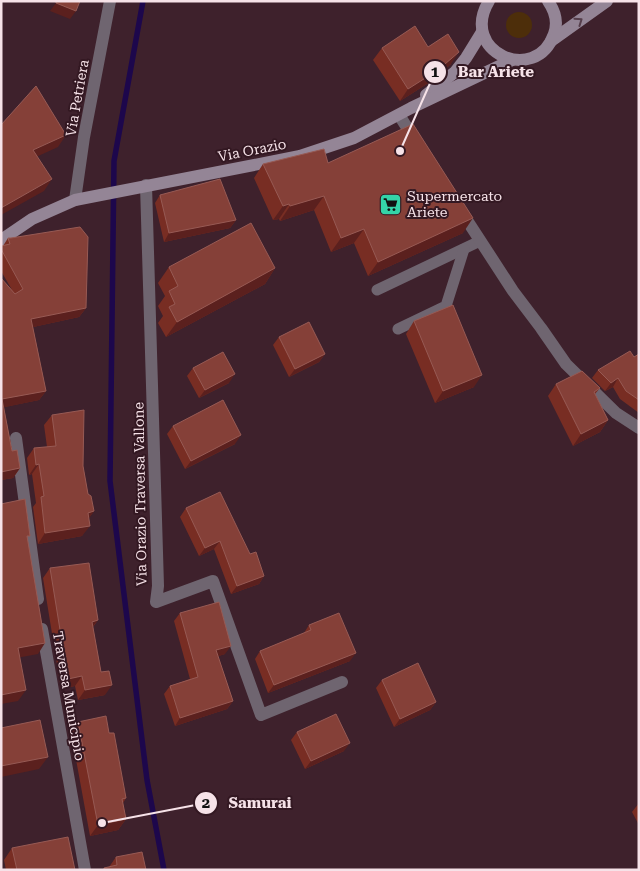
<svg xmlns="http://www.w3.org/2000/svg" width="640" height="871" viewBox="0 0 640 871" font-family="'Roboto Serif',serif">
	<rect width="100%" height="100%" fill="#3e212c"/>
	<circle fill="#4d2e0a" cx="519" cy="25" r="13"/>
	<g fill="none" stroke-linecap="round" stroke-linejoin="round">
		<path stroke="#1d074c" stroke-width="5.5" d="M143,1L114,161L110,481L147,780L164,870"/>
		<g stroke="#6f6570" stroke-width="11">
			<path d="M377,290L480,241"/>
			<path d="M398,329L446,306L464,249"/>
		</g>
		<g stroke="#6f6570" stroke-width="12">
			<path d="M399,115L415,140"/>
			<path d="M146,185L158,586L156,602L213,581L261,715L342,682"/>
			<path d="M75,200L84,137L110,1"/>
			<path d="M461,211L513,291L541,328L566,364L616,413L639,428"/>
			<path d="M16,438L38,599"/>
			<path d="M42,629L85,870"/>
		</g>
		<g stroke="#948596" stroke-width="12">
			<path d="M489,1C458,52 536,86 554,34C558,23 555,11 548,1"/>
			<path d="M551,41L607,1"/>
			<path d="M426,95L455,72L466,58L482,32"/>
			<path d="M1,240L32,219L75,200L300,156L354,138L411,108L512,60"/>
		</g>
	</g>
	<g fill="#782d23">
		<path d="M428,47L451,64L430,82L400,101L373,60L382,48Z"/>
		<path d="M328,163L463,233L368,276L354,243L331,252L314,210L280,221L279,219L273,220L254,178L263,164Z"/>
		<path d="M160,195L236,220L230,228L164,242L155,203Z"/>
		<path d="M8,238L86,308L79,317L33,327L46,391L39,400L4,407L12,451L20,468L13,478L1,480V278L12,290L1,271V246H3Z"/>
		<path d="M169,267L275,268L265,284L166,337L158,323L163,316L158,306L165,296L158,283Z"/>
		<path d="M414,321L474,387L435,403L406,334Z"/>
		<path d="M279,337L325,354L319,362L289,377L273,345Z"/>
		<path d="M639,354V413L620,399L613,387L605,391L592,378L598,370L634,357Z"/>
		<path d="M193,368L229,383L199,398L187,376Z"/>
		<path d="M556,384L600,388L595,394L608,420L600,432L573,446L548,396Z"/>
		<path d="M52,415L83,466L88,494L94,511L88,519L82,536L38,544L33,507L36,503L32,474L29,475L27,458L34,448L47,447L44,425Z"/>
		<path d="M173,426L235,444L185,469L167,434Z"/>
		<path d="M186,508L250,554L264,576L259,584L231,594L214,549L199,556L180,517Z"/>
		<path d="M50,568L98,620L93,627L105,695L78,700L75,686L61,689L43,578Z"/>
		<path d="M180,613L225,654L218,656L233,701L227,709L175,726L164,694L170,686L190,679L174,621Z"/>
		<path d="M309,625L350,661L268,693L255,659L260,651L304,633Z"/>
		<path d="M382,680L436,702L430,710L394,727L376,688Z"/>
		<path d="M78,722L109,733L126,798L123,803L126,819L118,830L90,836L71,732Z"/>
		<path d="M297,732L344,751L305,769L291,740Z"/>
		<path d="M639,803V825L632,812Z"/>
		<path d="M12,848L75,870H6L4,860Z"/>
		<path d="M116,857L146,870H103L104,868L109,867Z"/>
	</g>
	<g fill="#5b201e">
		<path d="M56,3L76,11L70,19L50,11Z"/>
		<path d="M459,52L451,64L430,82L400,101L408,89Z"/>
		<path d="M66,135L58,147L25,162L33,150Z"/>
		<path d="M52,179L44,191L1,215V208Z"/>
		<path d="M324,196L314,210L280,221L290,206Z"/>
		<path d="M289,204L279,219L273,220L283,206Z"/>
		<path d="M473,218L463,233L368,276L378,262Z"/>
		<path d="M236,220L230,228L164,242L169,233Z"/>
		<path d="M364,229L354,243L331,252L341,238Z"/>
		<path d="M275,268L265,284L166,337L177,322Z"/>
		<path d="M86,308L79,317L24,329L31,319Z"/>
		<path d="M325,354L319,362L289,377L295,369Z"/>
		<path d="M235,374L229,383L199,398L205,390Z"/>
		<path d="M482,375L474,387L435,403L443,391Z"/>
		<path d="M618,378L613,387L605,391L611,383Z"/>
		<path d="M46,391L39,400L1,408L2,399Z"/>
		<path d="M608,420L600,432L573,446L581,434Z"/>
		<path d="M241,435L235,444L185,469L191,461Z"/>
		<path d="M39,464L32,474L29,475L36,465Z"/>
		<path d="M20,468L13,478L1,480V472Z"/>
		<path d="M94,511L87,521L88,513Z"/>
		<path d="M90,526L82,536L38,544L45,533Z"/>
		<path d="M220,541L214,549L199,556L205,548Z"/>
		<path d="M264,576L259,584L231,594L237,586Z"/>
		<path d="M98,620L90,630L92,622Z"/>
		<path d="M45,643L38,654L11,659L18,648Z"/>
		<path d="M231,646L225,654L211,659L216,650Z"/>
		<path d="M356,653L350,661L268,693L274,685Z"/>
		<path d="M82,676L75,686L61,689L68,679Z"/>
		<path d="M112,685L105,695L78,700L85,690Z"/>
		<path d="M26,690L18,701L1,704V695Z"/>
		<path d="M233,701L227,709L175,726L180,718Z"/>
		<path d="M436,702L430,710L394,727L400,719Z"/>
		<path d="M350,743L344,751L305,769L311,761Z"/>
		<path d="M48,757L39,769L1,777V766Z"/>
		<path d="M126,819L118,830L90,836L98,825Z"/>
	</g>
	<g fill="#854038" stroke="#975a54">
		<path d="M56,1H80L76,11L56,3Z"/>
		<path d="M415,26L428,47L448,34L459,52L438,70L408,89L382,48Z"/>
		<path d="M36,86L66,135L33,150L52,179L1,208V125Z"/>
		<path d="M413,124L473,218L378,262L364,229L341,238L324,196L290,206L289,204L283,206L263,164L324,149L328,163Z"/>
		<path d="M220,179L236,220L169,233L160,195Z"/>
		<path d="M251,223L275,268L177,322L169,307L175,304L169,291L178,286L169,267Z"/>
		<path d="M80,227L88,237L86,308L31,319L46,391L2,399L12,451L17,450L20,468L1,472V278L15,294L23,289L1,249V246L10,244L8,238H11Z"/>
		<path d="M453,305L482,375L443,391L414,321Z"/>
		<path d="M309,322L325,354L295,369L279,337Z"/>
		<path d="M630,351L634,357L639,354V400L626,391L618,378L611,383L598,370Z"/>
		<path d="M223,352L235,374L205,390L193,368Z"/>
		<path d="M582,371L600,388L594,392L608,420L581,434L556,384Z"/>
		<path d="M223,400L241,435L191,461L173,426Z"/>
		<path d="M84,410L83,466L88,494L91,496L94,511L88,513L90,526L45,533L41,497L44,496L39,464L36,465L34,448L56,446L52,415Z"/>
		<path d="M220,492L250,554L256,552L264,576L237,586L220,541L205,548L186,508Z"/>
		<path d="M25,499L30,536H27L45,643L18,648L26,690L1,695V504Z"/>
		<path d="M89,563L98,620L92,622L101,672L109,671L112,685L85,690L82,676L68,679L50,568Z"/>
		<path d="M219,602L231,646L216,650L233,701L180,718L170,686L198,677L180,613Z"/>
		<path d="M339,613L356,653L274,685L260,651L311,630L309,625Z"/>
		<path d="M418,663L436,702L400,719L382,680Z"/>
		<path d="M336,714L350,743L311,761L297,732Z"/>
		<path d="M106,716L109,733H114L126,798L122,799L126,819L98,825L78,722Z"/>
		<path d="M40,720L48,757L1,766V728Z"/>
		<path d="M68,837L75,870H17L12,848Z"/>
		<path d="M142,852L146,870H104V868L117,865L116,857Z"/>
	</g>
	<defs><path id="oneway-chevron" d="M-2-3.5L2.5 0L-2 3.5" fill="none" stroke-width="1.6" stroke-linecap="round" stroke-linejoin="round" transform="scale(1.25)"/></defs>
	<use stroke="#553e4b" href="#oneway-chevron" transform="translate(579 21) rotate(-35)"/>
	<defs>
		<symbol id="supermarket-square" viewBox="-11 -11 22 22"><rect x="-9" y="-9" width="18" height="18" rx="4" fill="#34d4a8" stroke="#331822"/><path d="M-6-5.5h2.5l.6 2H6L4.5 2H-2.5L-4.4-4H-6ZM-1.5 3.2a1.3 1.3 0 1 0 .1 0ZM3 3.2a1.3 1.3 0 1 0 .1 0Z" fill="#111"/></symbol>
	</defs>
	<g fill-rule="evenodd">
		<use href="#supermarket-square" x="378" y="192" width="25" height="25"/>
	</g>
	<g text-anchor="middle" stroke-width="4" stroke-linejoin="round" paint-order="stroke">
		<g font-size="14" fill="#f6e2e8" stroke="#331822">
			<text transform="translate(77 98) rotate(-80)" y="5">Via Petriera</text>
			<text transform="translate(252 150) rotate(-11)" y="5">Via Orazio</text>
			<text transform="translate(140 494) rotate(-91)" y="5">Via Orazio Traversa Vallone</text>
			<text transform="translate(69 696) rotate(80)" y="5">Traversa Municipio</text>
		</g>
		<g font-size="14" fill="#f6e2e8" stroke="#331822" text-anchor="start">
			<text x="407" y="201">Supermercato<tspan x="407" dy="16">Ariete</tspan></text>
		</g>
	</g>
	<path fill="none" stroke="#f6e2e8" stroke-width="2" d="M400 151L435 72M102 823L206 803"/>
	<g fill="#f6e2e8" stroke="#331822" stroke-width="2">
		<circle cx="400" cy="151" r="5"/>
		<circle cx="102" cy="823" r="5"/>
		<circle cx="435" cy="72" r="12"/>
		<circle cx="206" cy="803" r="12"/>
	</g>
	<g font-size="15" text-anchor="middle" font-weight="bold" fill="#111">
		<text x="435" y="77">1</text>
		<text x="206" y="808">2</text>
	</g>
	<g font-size="15" text-anchor="middle" font-weight="bold" fill="#f6e2e8" stroke="#331822" stroke-width="4" stroke-linejoin="round" paint-order="stroke">
		<text x="496" y="77">Bar Ariete</text>
		<text x="260" y="808">Samurai</text>
	</g>
	<rect width="640" height="871" fill="none" stroke="#f6e2e8" stroke-width="5"/>
</svg>
